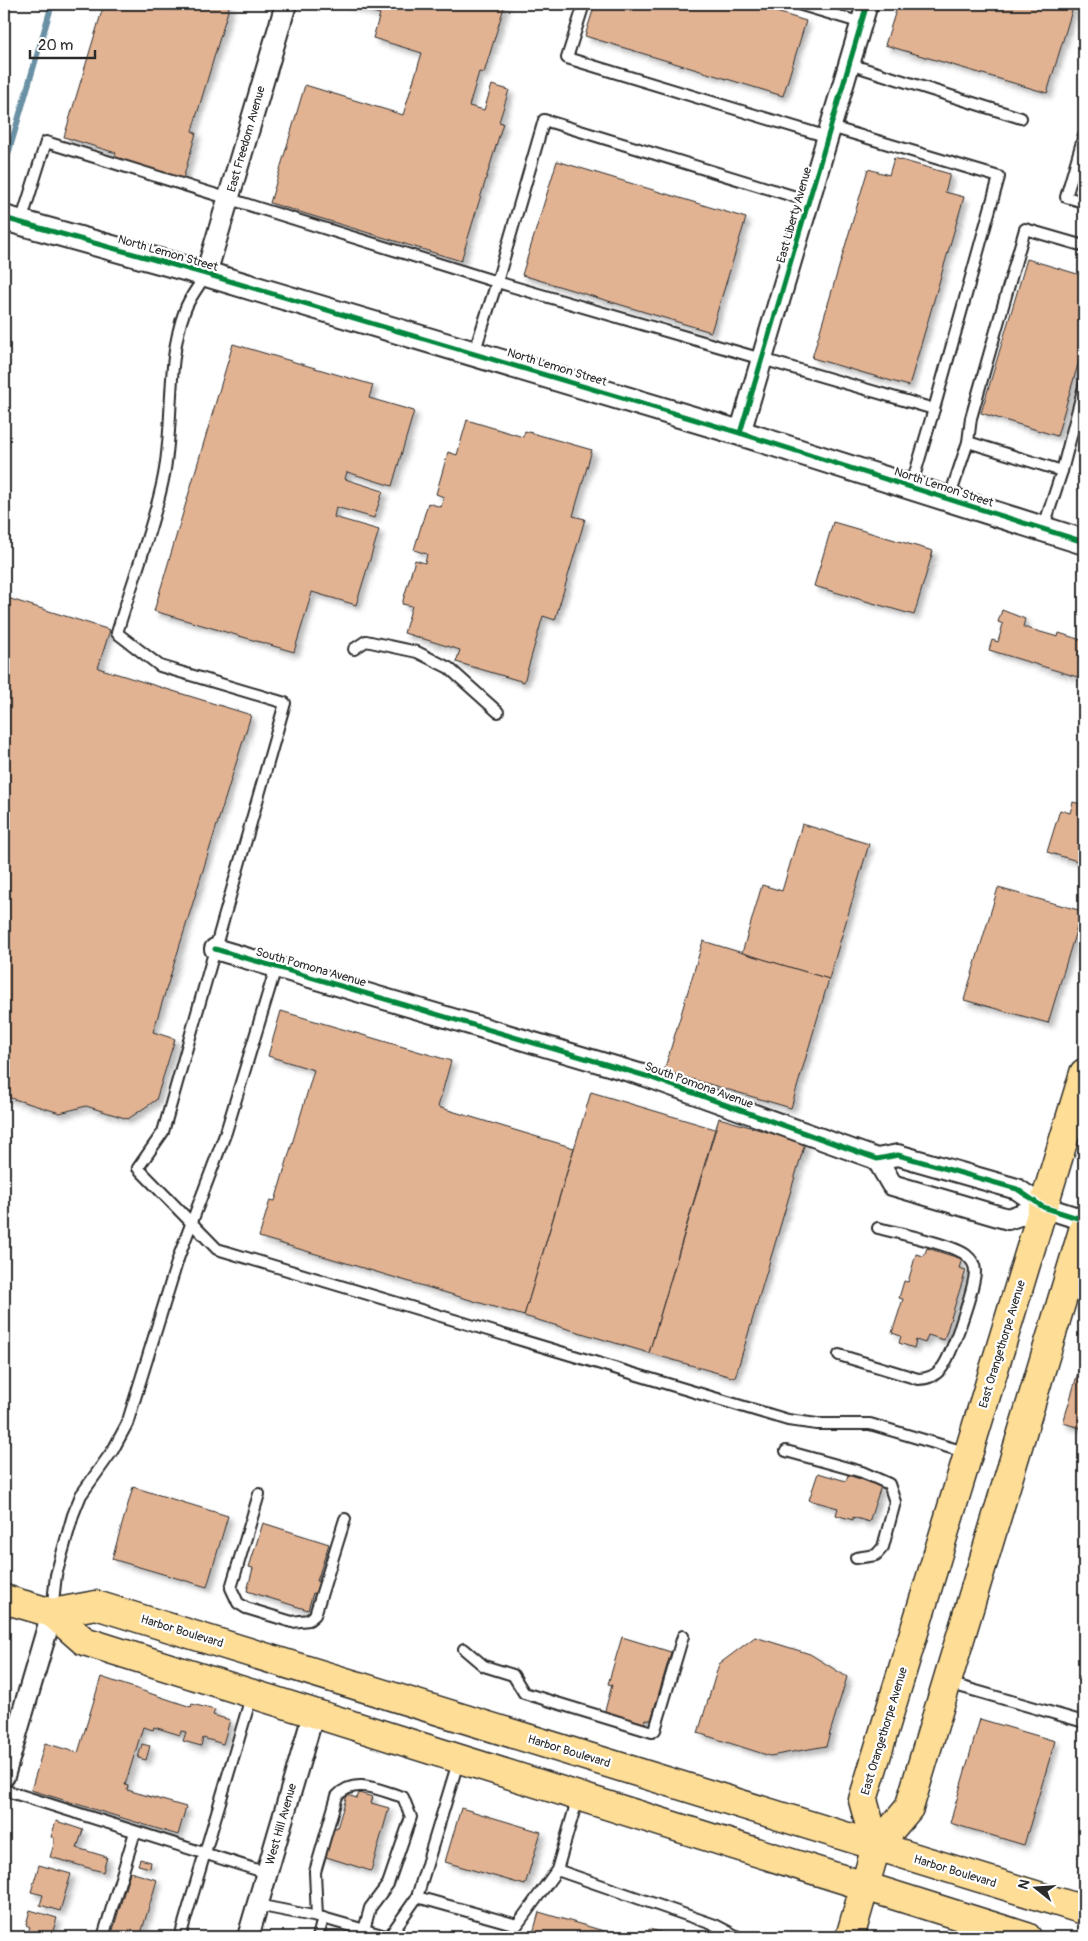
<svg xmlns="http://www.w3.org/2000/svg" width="1088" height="1941" viewBox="0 0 1088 1941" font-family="Pangolin,sans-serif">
	<defs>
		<filter id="shadow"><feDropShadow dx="4.5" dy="4.5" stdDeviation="2.5" flood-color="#0004"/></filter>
	</defs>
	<rect width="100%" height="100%" fill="#fff"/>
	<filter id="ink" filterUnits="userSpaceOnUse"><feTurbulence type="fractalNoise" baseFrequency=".02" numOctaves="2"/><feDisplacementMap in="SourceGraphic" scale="10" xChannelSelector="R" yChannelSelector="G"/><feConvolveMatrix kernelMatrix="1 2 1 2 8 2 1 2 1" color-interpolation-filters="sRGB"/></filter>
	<g filter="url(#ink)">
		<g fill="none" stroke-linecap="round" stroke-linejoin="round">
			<path stroke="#6990a4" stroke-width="6" d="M4,168L52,4"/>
		</g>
		<g fill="#e2b393" stroke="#2b2b2b" filter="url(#shadow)">
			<path d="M104,4H230L192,131L196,133L183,179L114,158L116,153L64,137Z"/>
			<path d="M345,4H505L484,73L479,72L469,106L484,110L492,85L509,90L499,122L503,123L461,261L270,203L305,85L403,115L422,53L373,38L380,14Z"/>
			<path d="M595,4H750L806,21L783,96L585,36Z"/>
			<path d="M898,4H1074L1047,93L885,45Z"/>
			<path d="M894,158L950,174L945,192L964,197L909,386L812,358L868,169L889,175Z"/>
			<path d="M557,161L746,218L711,332L522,275Z"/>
			<path d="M1027,259L1084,276V344L1057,436L981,413Z"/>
			<path d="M233,344L373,385L369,398L414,411L392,486L347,472L345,479L383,491L374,518L336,507L334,517L379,530L356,605L312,592L294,652L154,611Z"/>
			<path d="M467,420L523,437L525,431L592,450L573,516L585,519L555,620L543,616L524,682L456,662L460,650L404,633L412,606L402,604L415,560L425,563L427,554L414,550L428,503L441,507L444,497L436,494L448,452L457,455Z"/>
			<path d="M833,522L933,551L914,615L814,586Z"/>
			<path d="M4,597L110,630L98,668L251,715L153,1032L175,1039L156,1100L128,1119L86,1106L60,1113L4,1096Z"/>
			<path d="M1002,610L1025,619L1023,627L1058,637L1059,633L1084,641V679L989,650L992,640L998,642L1003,624L998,622Z"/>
			<path d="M1073,802L1084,805V863L1047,852L1060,810L1070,813Z"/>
			<path d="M802,824L869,844L829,979L742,953L762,885L782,891Z"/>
			<path d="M998,888L1082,911L1048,1023L964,1000Z"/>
			<path d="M703,941L829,979L791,1108L664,1071Z"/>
			<path d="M281,1011L451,1061L438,1107L574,1148L524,1316L259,1237L270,1200L275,1201L314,1070L268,1056Z"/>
			<path d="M591,1092L715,1129L649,1353L524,1316Z"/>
			<path d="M719,1118L805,1143L735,1378L649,1353Z"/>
			<path d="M927,1248L962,1259L959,1268L966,1270L944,1340L928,1335L925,1343L916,1340L914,1348L899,1343L901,1336L892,1333L903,1299L899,1298L904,1281L908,1282L916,1254L924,1256Z"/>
			<path d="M1082,1359L1084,1360V1429L1063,1423Z"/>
			<path d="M818,1473L846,1481L848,1475L881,1486L869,1522L853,1517V1520L836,1515L838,1508L809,1500Z"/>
			<path d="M133,1487L228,1516L207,1587L112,1559Z"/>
			<path d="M263,1523L329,1544L317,1581L321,1582L317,1594L313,1593L308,1610L247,1591L253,1568L249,1567Z"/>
			<path d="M622,1637L671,1652L651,1720L646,1719L644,1726L604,1714L612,1685L608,1684Z"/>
			<path d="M755,1637L810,1654L847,1677L826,1746L770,1756L698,1733L719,1664Z"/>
			<path d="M101,1677L191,1707L192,1704L215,1710L213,1715L230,1720L223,1744L203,1738L201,1746L183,1741L186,1732L181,1731L180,1735L154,1727L153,1730L143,1727L125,1785L128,1786L127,1790L186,1807L178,1835L31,1790L45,1743L78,1753Z"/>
			<path d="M980,1719L1055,1741L1024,1845L950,1823Z"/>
			<path d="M142,1744L150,1746L146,1760L138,1758Z"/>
			<path d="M359,1793L373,1797L371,1803L389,1808L371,1871L323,1856L332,1827L337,1828L347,1795L357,1798Z"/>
			<path d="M461,1808L541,1832L525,1885L445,1862Z"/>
			<path d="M56,1821L83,1830L77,1848L107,1857L103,1872L50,1857L54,1844V1838L51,1837Z"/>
			<path d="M140,1859L151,1862L150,1868L138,1865Z"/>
			<path d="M39,1865L71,1874L60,1911L40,1905L43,1895L31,1892Z"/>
			<path d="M130,1872L157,1880L140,1937H111Z"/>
			<path d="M30,1910L57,1918L51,1937H26L30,1927L26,1925Z"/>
			<path d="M539,1912L624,1937H532Z"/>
			<path d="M649,1929L678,1937H647Z"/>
		</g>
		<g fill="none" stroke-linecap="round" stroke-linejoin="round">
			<defs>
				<g id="service">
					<path d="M584,4L567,58L828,137"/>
					<path d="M798,4L862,23"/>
					<path d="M849,64L1021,118"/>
					<path d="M831,127L999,177L934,409"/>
					<path d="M1084,135L1066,197L1084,202"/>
					<path d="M21,222L46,142L497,282L544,120L809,201"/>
					<path d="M206,274C199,286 189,298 185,310C165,363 175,425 163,480C152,532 132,582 117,633L160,666L285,703L163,1132L138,1168L217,1249L788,1420L817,1424H870L968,1453"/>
					<path d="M474,353L497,282L934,409L911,487"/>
					<path d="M968,442L971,418L1025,229L1084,246"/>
					<path d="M1062,471L1084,386"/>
					<path d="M949,499L968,442L1062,471L1043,529"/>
					<path d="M354,649L366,641L417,652L449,668L498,712"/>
					<path d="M839,1355L918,1379C928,1379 935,1376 941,1369C951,1358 975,1286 975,1271C975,1265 971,1259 966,1255C957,1246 894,1232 878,1228"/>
					<path d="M786,1451L862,1472L889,1484L895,1502L883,1547L876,1555L856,1558"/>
					<path d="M259,1494L231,1588L238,1603L246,1608L292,1622L309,1620L315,1615L345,1519"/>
					<path d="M52,1611L56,1575L73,1515L81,1495L113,1450L127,1424L179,1256L226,1132L276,967"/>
					<path d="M464,1649L484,1666L513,1675L524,1693L652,1732L655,1730L683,1636"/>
					<path d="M948,1683L1084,1722"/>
					<path d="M4,1790L267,1873"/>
					<path d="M557,1870L715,1925L738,1937"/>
					<path d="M417,1897L517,1925L557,1870L578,1797"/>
					<path d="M257,1905L323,1918"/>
					<path d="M317,1917L315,1872L337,1796C355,1776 381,1791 403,1797L411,1817L388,1884L370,1908L364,1930"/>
					<path d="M103,1937L135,1832"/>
					<path d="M180,1937L252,1694"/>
					<path d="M318,1937L323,1918L389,1937"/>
					<path d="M389,1937L417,1897L459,1759"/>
				</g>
				<g id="minor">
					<path d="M206,274L286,4"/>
					<path d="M740,433L867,4"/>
					<path d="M215,949L646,1076L877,1159L898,1155L1017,1189L1043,1207L1084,1220"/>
					<path d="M877,1159L892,1185L1008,1219L1043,1207"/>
					<path d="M4,1776L52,1613"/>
					<path d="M248,1937L314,1712"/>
				</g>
				<path id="tertiary" d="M4,218L206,274L740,433L1084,542"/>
				<g id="primary">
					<path d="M4,1599L52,1613L84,1641L1027,1937"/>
					<path d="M52,1613L96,1605L1084,1910"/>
					<path d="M876,1847L863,1800L1084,1073"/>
					<path d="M850,1937L876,1847L909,1808L1084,1227"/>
				</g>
			</defs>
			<use href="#service" stroke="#2b2b2b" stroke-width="14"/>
			<use href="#minor" stroke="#2b2b2b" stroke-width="24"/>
			<use href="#tertiary" stroke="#2b2b2b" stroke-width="28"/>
			<use href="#primary" stroke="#2b2b2b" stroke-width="31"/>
			<use href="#service" stroke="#fff" stroke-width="10"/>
			<use href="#minor" stroke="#fff" stroke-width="20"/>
			<use href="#tertiary" stroke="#fff" stroke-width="24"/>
			<use href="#primary" stroke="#fedd96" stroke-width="28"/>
			<defs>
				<g id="cycleway">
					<path d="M4,218L206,274L740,433L1084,542"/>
					<path d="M740,433L867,4"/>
					<path d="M215,949L646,1076L877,1159L898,1155L1017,1189L1043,1207L1084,1220"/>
				</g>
			</defs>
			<use href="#cycleway" stroke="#fff" stroke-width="8"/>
			<use href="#cycleway" stroke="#00873e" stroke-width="5"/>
		</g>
	</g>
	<g text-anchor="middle" stroke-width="4.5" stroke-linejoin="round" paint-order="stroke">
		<g font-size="12" fill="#2b2b2b" stroke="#fff">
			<text transform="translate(246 139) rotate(-74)" y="4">East Freedom Avenue</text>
			<text transform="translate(794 215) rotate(-74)" y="4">East Liberty Avenue</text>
			<text transform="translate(168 253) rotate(16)" y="4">North Lemon Street</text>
			<text transform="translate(557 367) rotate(17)" y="4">North Lemon Street</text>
			<text transform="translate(944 487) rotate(18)" y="4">North Lemon Street</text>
			<text transform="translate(311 967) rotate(16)" y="4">South Pomona Avenue</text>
			<text transform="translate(699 1085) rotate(20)" y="4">South Pomona Avenue</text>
			<text transform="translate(1002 1344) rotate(-73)" y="4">East Orangethorpe Avenue</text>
			<text transform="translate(182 1631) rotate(17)" y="4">Harbor Boulevard</text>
			<text transform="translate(884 1731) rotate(-73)" y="4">East Orangethorpe Avenue</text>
			<text transform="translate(569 1751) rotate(17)" y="4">Harbor Boulevard</text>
			<text transform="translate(281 1824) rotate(-74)" y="4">West Hill Avenue</text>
			<text transform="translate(955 1871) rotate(17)" y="4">Harbor Boulevard</text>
		</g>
	</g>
	<rect width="1088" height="1941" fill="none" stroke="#fff" stroke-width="20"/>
	<rect x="10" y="10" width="1068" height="1921" fill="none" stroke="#2b2b2b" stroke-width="2" filter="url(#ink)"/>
	<g transform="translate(1036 1888) rotate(287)" stroke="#ffffff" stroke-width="4" paint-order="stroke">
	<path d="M0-4L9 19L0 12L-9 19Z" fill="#2b2b2b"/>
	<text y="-8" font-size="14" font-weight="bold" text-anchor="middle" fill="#2b2b2b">N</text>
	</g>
	<path d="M30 50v8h65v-8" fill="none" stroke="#2b2b2b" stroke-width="2.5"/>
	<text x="38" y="50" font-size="15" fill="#2b2b2b" stroke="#ffffff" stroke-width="4" paint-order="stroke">20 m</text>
</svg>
